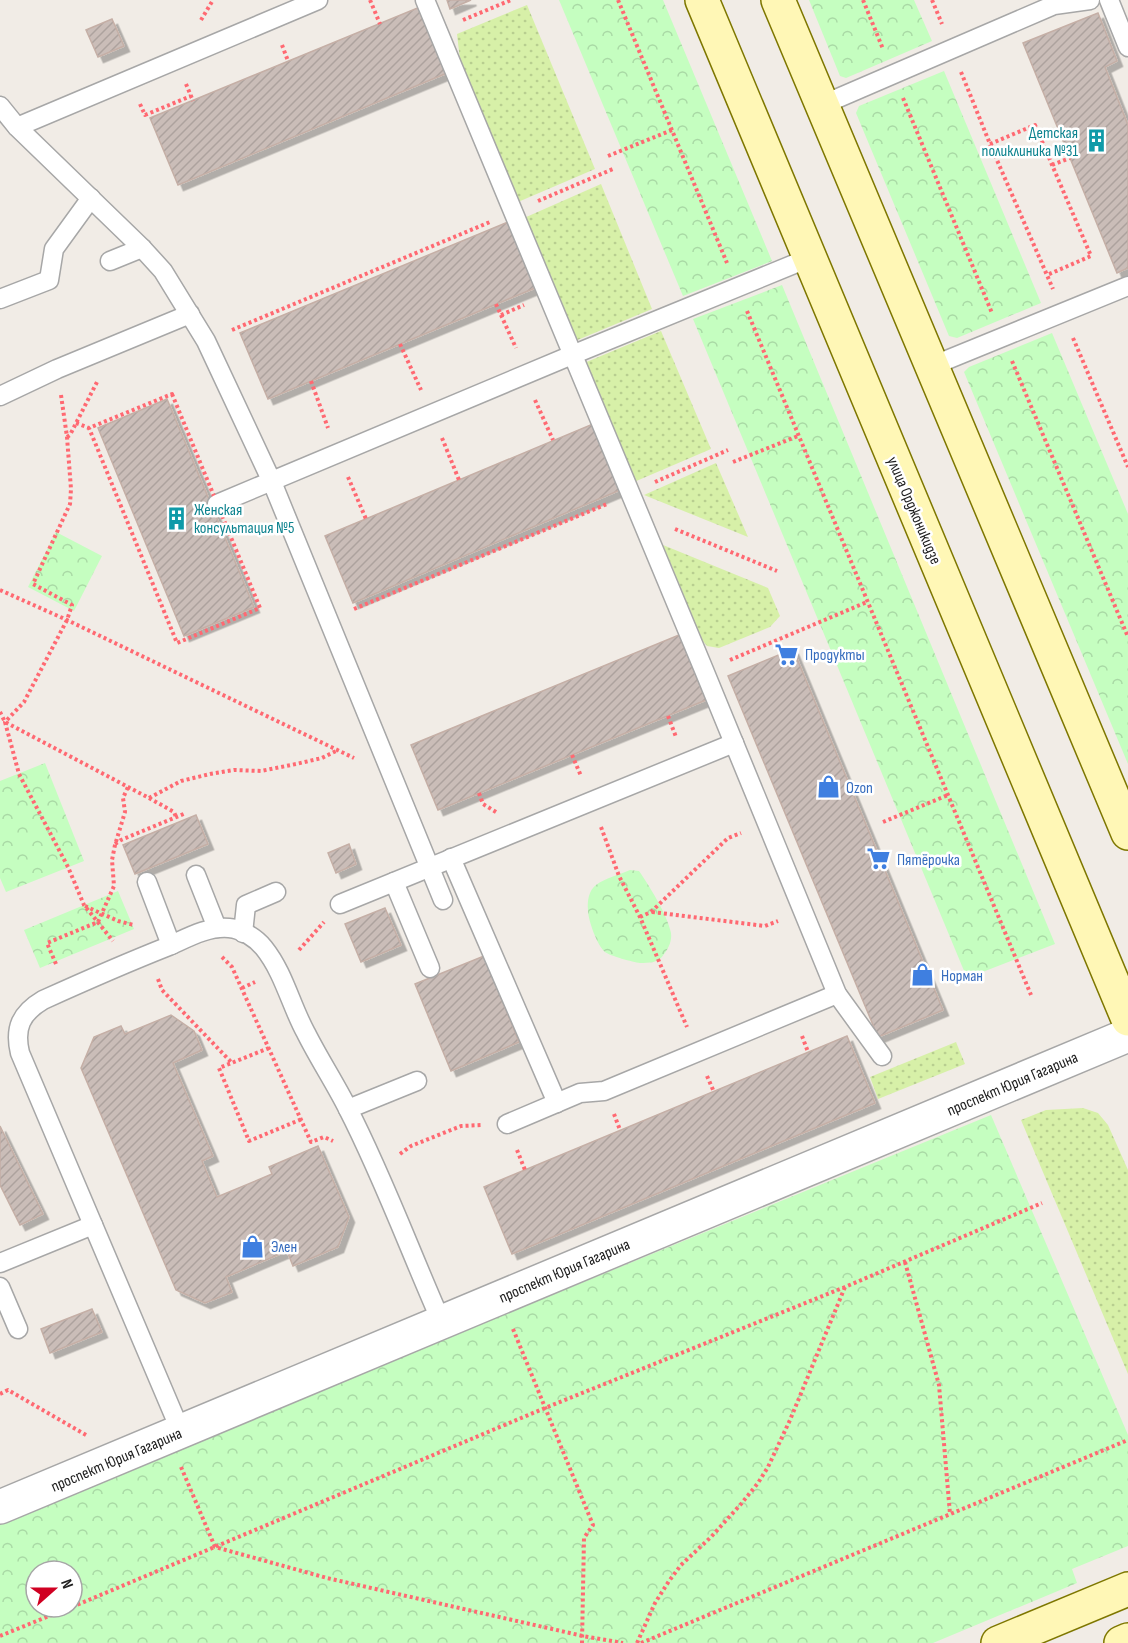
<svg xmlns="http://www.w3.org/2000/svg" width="1128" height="1643" viewBox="0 0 1128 1643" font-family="'Sofia Sans Condensed',sans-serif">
	<defs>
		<pattern id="grass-dots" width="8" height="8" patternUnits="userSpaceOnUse" patternTransform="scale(1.5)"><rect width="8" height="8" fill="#d7f0a8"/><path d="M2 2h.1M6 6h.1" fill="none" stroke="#b8ce90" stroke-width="1.8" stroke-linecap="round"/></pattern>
		<pattern id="park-crowns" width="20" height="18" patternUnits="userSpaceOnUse" patternTransform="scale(1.5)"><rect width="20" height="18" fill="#c5fec0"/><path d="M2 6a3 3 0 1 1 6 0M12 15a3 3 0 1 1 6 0" fill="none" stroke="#a9d9a5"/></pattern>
		<pattern id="building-hatch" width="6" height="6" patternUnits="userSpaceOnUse" patternTransform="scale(1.5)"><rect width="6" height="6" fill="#cabdb8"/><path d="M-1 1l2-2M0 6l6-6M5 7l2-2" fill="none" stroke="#ada29e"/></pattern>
		<filter id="shadow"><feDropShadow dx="5.5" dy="5.5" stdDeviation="0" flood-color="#0004"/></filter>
	</defs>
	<rect width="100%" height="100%" fill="#f1ece6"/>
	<g fill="url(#grass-dots)">
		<path d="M527,5L595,169L518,202L460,60L457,34Z"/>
		<path d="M601,184L652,309L575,341L524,218Z"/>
		<path d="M661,331L711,449L634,482L584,363Z"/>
		<path d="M716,463L748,537L644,495Z"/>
		<path d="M663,545L768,588L780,616L770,627L719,648L707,646L702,640Z"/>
		<path d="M956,1042L965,1064L878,1099L870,1077Z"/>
		<path d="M1083,1108L1098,1113L1108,1125L1128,1170V1374L1021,1120L1046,1110Z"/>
	</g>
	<g fill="url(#park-crowns)" fill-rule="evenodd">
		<path d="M559,0H663L772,261L683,296Z"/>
		<path d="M809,0H914L932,41L846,78L840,76Z"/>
		<path d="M944,71L1041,303L957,338L949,336L856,113L859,106Z"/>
		<path d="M782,285L1055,944L967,978L693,319Z"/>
		<path d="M1052,333L1128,514V764L964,372L969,367Z"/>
		<path d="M56,532L102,556L74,611L28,587Z"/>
		<path d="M45,763L84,861L6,892L0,878V781Z"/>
		<path d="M630,870L639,871C650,887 667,914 671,933C672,940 669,948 664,954C659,963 649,963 640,963C633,962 610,956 605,952C597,945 588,920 588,910C587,901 589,890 596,885C605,878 619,875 630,870Z"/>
		<path d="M118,891L134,929L40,968L24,930Z"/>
		<path d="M991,1115L1128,1435V1546L1072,1569L1077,1583L933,1643H0V1521ZM36,1571H72V1607H36Z"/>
	</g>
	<g fill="url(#building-hatch)" stroke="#c5afa6" stroke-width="1.5" filter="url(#shadow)">
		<path d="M447,0H471L450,9Z"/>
		<path d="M420,7L447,73L178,185L150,118Z"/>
		<path d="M1098,13L1117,61L1105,67L1128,125V268L1117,273L1023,43Z"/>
		<path d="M112,19L124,46L98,57L86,30Z"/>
		<path d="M508,222L535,288L268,399L240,333Z"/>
		<path d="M167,399L254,607L184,636L98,428Z"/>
		<path d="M593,424L620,490L353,603L325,536Z"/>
		<path d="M679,635L706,700L438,810L411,745Z"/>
		<path d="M793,649L943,1010L878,1037L728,676Z"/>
		<path d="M196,815L208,844L135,874L123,845Z"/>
		<path d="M349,844L356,864L336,873L328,853Z"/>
		<path d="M385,908L401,945L361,962L345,924Z"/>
		<path d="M484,956L519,1042L451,1071L415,984Z"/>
		<path d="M171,1015L194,1031L202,1050L173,1063L213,1156L202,1161L217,1197L272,1174L269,1167L318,1146L349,1217L338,1247L293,1266L287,1251L226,1277L232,1292L205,1303L176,1290L81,1068L94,1037L121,1026L125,1034Z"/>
		<path d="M847,1036L875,1103L512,1254L484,1187Z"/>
		<path d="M0,1126L43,1214L20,1225L0,1185Z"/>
		<path d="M92,1309L102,1332L50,1353L41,1329Z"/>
	</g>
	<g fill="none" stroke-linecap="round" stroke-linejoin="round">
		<defs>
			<g id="lane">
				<path d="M425,0L704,670L837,994L882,1056"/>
				<path d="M1109,0L1128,47"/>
				<path d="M822,105L1054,5L1090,0"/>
				<path d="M0,106L17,127L142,248L163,271L206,341L272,482L443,900"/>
				<path d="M17,127L318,0"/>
				<path d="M110,261L142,248"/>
				<path d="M0,299L49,280L54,249L91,198"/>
				<path d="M932,366L1128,286"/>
				<path d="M0,396L57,369L190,314"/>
				<path d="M217,504L572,355L809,258"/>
				<path d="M451,858L557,1103"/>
				<path d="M196,875L217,928"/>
				<path d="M147,882L171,945"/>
				<path d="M394,882L430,968"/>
				<path d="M340,904L734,743"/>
				<path d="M243,933L246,905L276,892"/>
				<path d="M348,1109L417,1081"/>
				<path d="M507,1124L580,1093L604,1091L837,994"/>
				<path d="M0,1263L93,1225"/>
				<path d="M0,1287L18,1329"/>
				<path d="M181,1432L20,1053C14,1028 21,1013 43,1000C85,981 126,963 169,946C187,938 208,926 229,928C242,929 256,938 264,948C284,973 291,1006 306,1033C319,1059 335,1083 348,1109C383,1177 410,1251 441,1321"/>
			</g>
			<path id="street" d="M0,1507L1128,1035"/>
			<g id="secondary">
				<path d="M702,0L1128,1019"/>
				<path d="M778,0L1128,833"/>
				<path d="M998,1643L1128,1589"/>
				<path d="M1121,1643L1128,1640"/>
			</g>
		</defs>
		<use href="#lane" stroke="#a7a7a7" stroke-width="21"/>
		<use href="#street" stroke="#a7a7a7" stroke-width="36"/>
		<use href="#secondary" stroke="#7e7700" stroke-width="36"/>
		<g stroke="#ff6972" stroke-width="4" stroke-dasharray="3 3" stroke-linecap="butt">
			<path d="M370,0L380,24"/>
			<path d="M618,0L727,263"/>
			<path d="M863,0L883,49"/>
			<path d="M932,0L942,24"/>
			<path d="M201,20L213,0"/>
			<path d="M463,20L511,0"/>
			<path d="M282,45L288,61"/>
			<path d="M961,72L990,144L1053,289"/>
			<path d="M186,84L193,101"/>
			<path d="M903,98L992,313"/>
			<path d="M140,104L145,115L191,96"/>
			<path d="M990,144L1035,125L1091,256L1047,275"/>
			<path d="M608,156L672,130"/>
			<path d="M1052,165L1070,158"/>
			<path d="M538,201L613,169"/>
			<path d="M496,304L516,348"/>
			<path d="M747,311L1031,995"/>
			<path d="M501,315L524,305"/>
			<path d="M232,330L490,222"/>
			<path d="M1073,338L1128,467"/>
			<path d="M400,344L421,390"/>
			<path d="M1012,361L1128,637"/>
			<path d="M311,381L328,428"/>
			<path d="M172,394L260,608L177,643L89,428Z"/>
			<path d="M61,395L67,437L71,489L70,504L33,584L72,605L67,620L24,702L5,722L19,774L68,867L84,905L113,941"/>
			<path d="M535,400L553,440"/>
			<path d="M76,423L89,428"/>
			<path d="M67,437L70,435L97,382"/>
			<path d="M442,438L459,480"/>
			<path d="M733,462L798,436"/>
			<path d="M348,477L366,519"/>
			<path d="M655,482L728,450"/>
			<path d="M675,529L777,571"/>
			<path d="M0,590L67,620L354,758"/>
			<path d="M354,609L607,504"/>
			<path d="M730,660L867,602"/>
			<path d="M0,712L5,722L149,798L174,812L176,817"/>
			<path d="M668,716L676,737"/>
			<path d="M572,755L581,776"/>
			<path d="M479,793L483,804L496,812"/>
			<path d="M149,798L181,781L210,774L234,770L261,771L296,764L322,758L336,751"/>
			<path d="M883,822L948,795"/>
			<path d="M601,827L619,876L640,917L687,1027"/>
			<path d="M115,844L121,840L186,813"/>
			<path d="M85,906L118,921L134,925"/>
			<path d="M652,912L765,926L778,921"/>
			<path d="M640,917L651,912L728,838L741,833"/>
			<path d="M299,950L324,922"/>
			<path d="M222,957L232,967L311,1142L324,1137L333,1141"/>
			<path d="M56,964L47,943L98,922L114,886L112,860L115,845L125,812L123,798L128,787"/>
			<path d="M158,979L162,990L232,1063"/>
			<path d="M242,988L255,982"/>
			<path d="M802,1036L808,1052"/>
			<path d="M269,1048L219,1068L249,1141L302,1119"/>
			<path d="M707,1076L714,1092"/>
			<path d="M614,1114L620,1130"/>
			<path d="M517,1150L525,1170"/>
			<path d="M400,1154L411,1146L461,1126L482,1125"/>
			<path d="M905,1262L939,1385L950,1514"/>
			<path d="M513,1329L593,1525L584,1538L582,1643"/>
			<path d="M0,1394L8,1390L86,1435"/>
			<path d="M181,1467L215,1547L327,1578L583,1636L623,1643"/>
			<path d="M72,1607L545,1408L845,1287L1042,1203"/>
			<path d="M0,1636L71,1607"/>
			<path d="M637,1643L655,1603L669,1581L681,1565L711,1537L741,1504L758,1483L768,1467L790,1420L845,1287"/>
			<path d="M641,1643L1128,1440"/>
		</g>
		<use href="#lane" stroke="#fff" stroke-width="18"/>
		<use href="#street" stroke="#fff" stroke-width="33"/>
		<use href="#secondary" stroke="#fff7b6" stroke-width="33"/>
	</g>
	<defs>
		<symbol id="building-bare" viewBox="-9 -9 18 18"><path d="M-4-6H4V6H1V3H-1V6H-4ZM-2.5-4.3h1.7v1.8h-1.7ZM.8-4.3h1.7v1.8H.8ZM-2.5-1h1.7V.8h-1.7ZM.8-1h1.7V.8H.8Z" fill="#0f9aa8" stroke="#fff" stroke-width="2.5" paint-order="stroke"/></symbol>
		<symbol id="supermarket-bare" viewBox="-9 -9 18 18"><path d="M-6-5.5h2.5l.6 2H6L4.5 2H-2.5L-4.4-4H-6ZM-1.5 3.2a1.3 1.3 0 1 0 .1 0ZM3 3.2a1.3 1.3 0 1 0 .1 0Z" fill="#3f7fe0" stroke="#fff" stroke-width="2.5" paint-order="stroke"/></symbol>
		<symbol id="shop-bare" viewBox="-9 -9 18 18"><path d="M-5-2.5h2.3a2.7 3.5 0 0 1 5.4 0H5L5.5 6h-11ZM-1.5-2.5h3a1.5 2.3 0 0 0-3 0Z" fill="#3f7fe0" stroke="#fff" stroke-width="2.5" paint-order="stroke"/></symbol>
	</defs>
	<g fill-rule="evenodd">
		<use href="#building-bare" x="1080" y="124" width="33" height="33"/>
		<use href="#building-bare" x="160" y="502" width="33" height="33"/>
		<use href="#supermarket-bare" x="770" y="638" width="33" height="33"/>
		<use href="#shop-bare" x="812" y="770" width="33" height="33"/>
		<use href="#supermarket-bare" x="862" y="842" width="33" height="33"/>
		<use href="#shop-bare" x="906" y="958" width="33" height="33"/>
		<use href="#shop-bare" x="236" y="1230" width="33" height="33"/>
	</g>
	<g text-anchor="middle" stroke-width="5" stroke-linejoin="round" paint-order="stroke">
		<g font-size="16" fill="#0d838f" stroke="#fff" text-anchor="end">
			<text x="1078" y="138">Детская<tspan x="1078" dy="18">поликлиника №31</tspan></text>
			<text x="194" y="515" text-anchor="start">Женская<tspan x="194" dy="18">консультация №5</tspan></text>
		</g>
		<g font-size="16" fill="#202020" stroke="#fff">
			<text transform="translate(915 510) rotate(67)" y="6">улица Орджоникидзе</text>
			<text transform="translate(1012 1083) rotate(-23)" y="6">проспект Юрия Гагарина</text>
			<text transform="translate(564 1270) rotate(-23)" y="6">проспект Юрия Гагарина</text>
			<text transform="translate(116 1459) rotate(-23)" y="6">проспект Юрия Гагарина</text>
		</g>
		<g font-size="16" fill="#366cbe" stroke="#fff" text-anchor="start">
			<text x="805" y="660">Продукты</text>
			<text x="846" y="793">Ozon</text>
			<text x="897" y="865">Пятёрочка</text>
			<text x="941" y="981">Норман</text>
			<text x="271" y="1252">Элен</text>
		</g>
	</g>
	<g transform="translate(54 1589) rotate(69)"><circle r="28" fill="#ffffff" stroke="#a6a6a6" stroke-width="1.5"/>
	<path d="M0-4.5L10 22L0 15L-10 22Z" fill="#d00022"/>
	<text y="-9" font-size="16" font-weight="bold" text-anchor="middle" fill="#202020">N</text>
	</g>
</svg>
